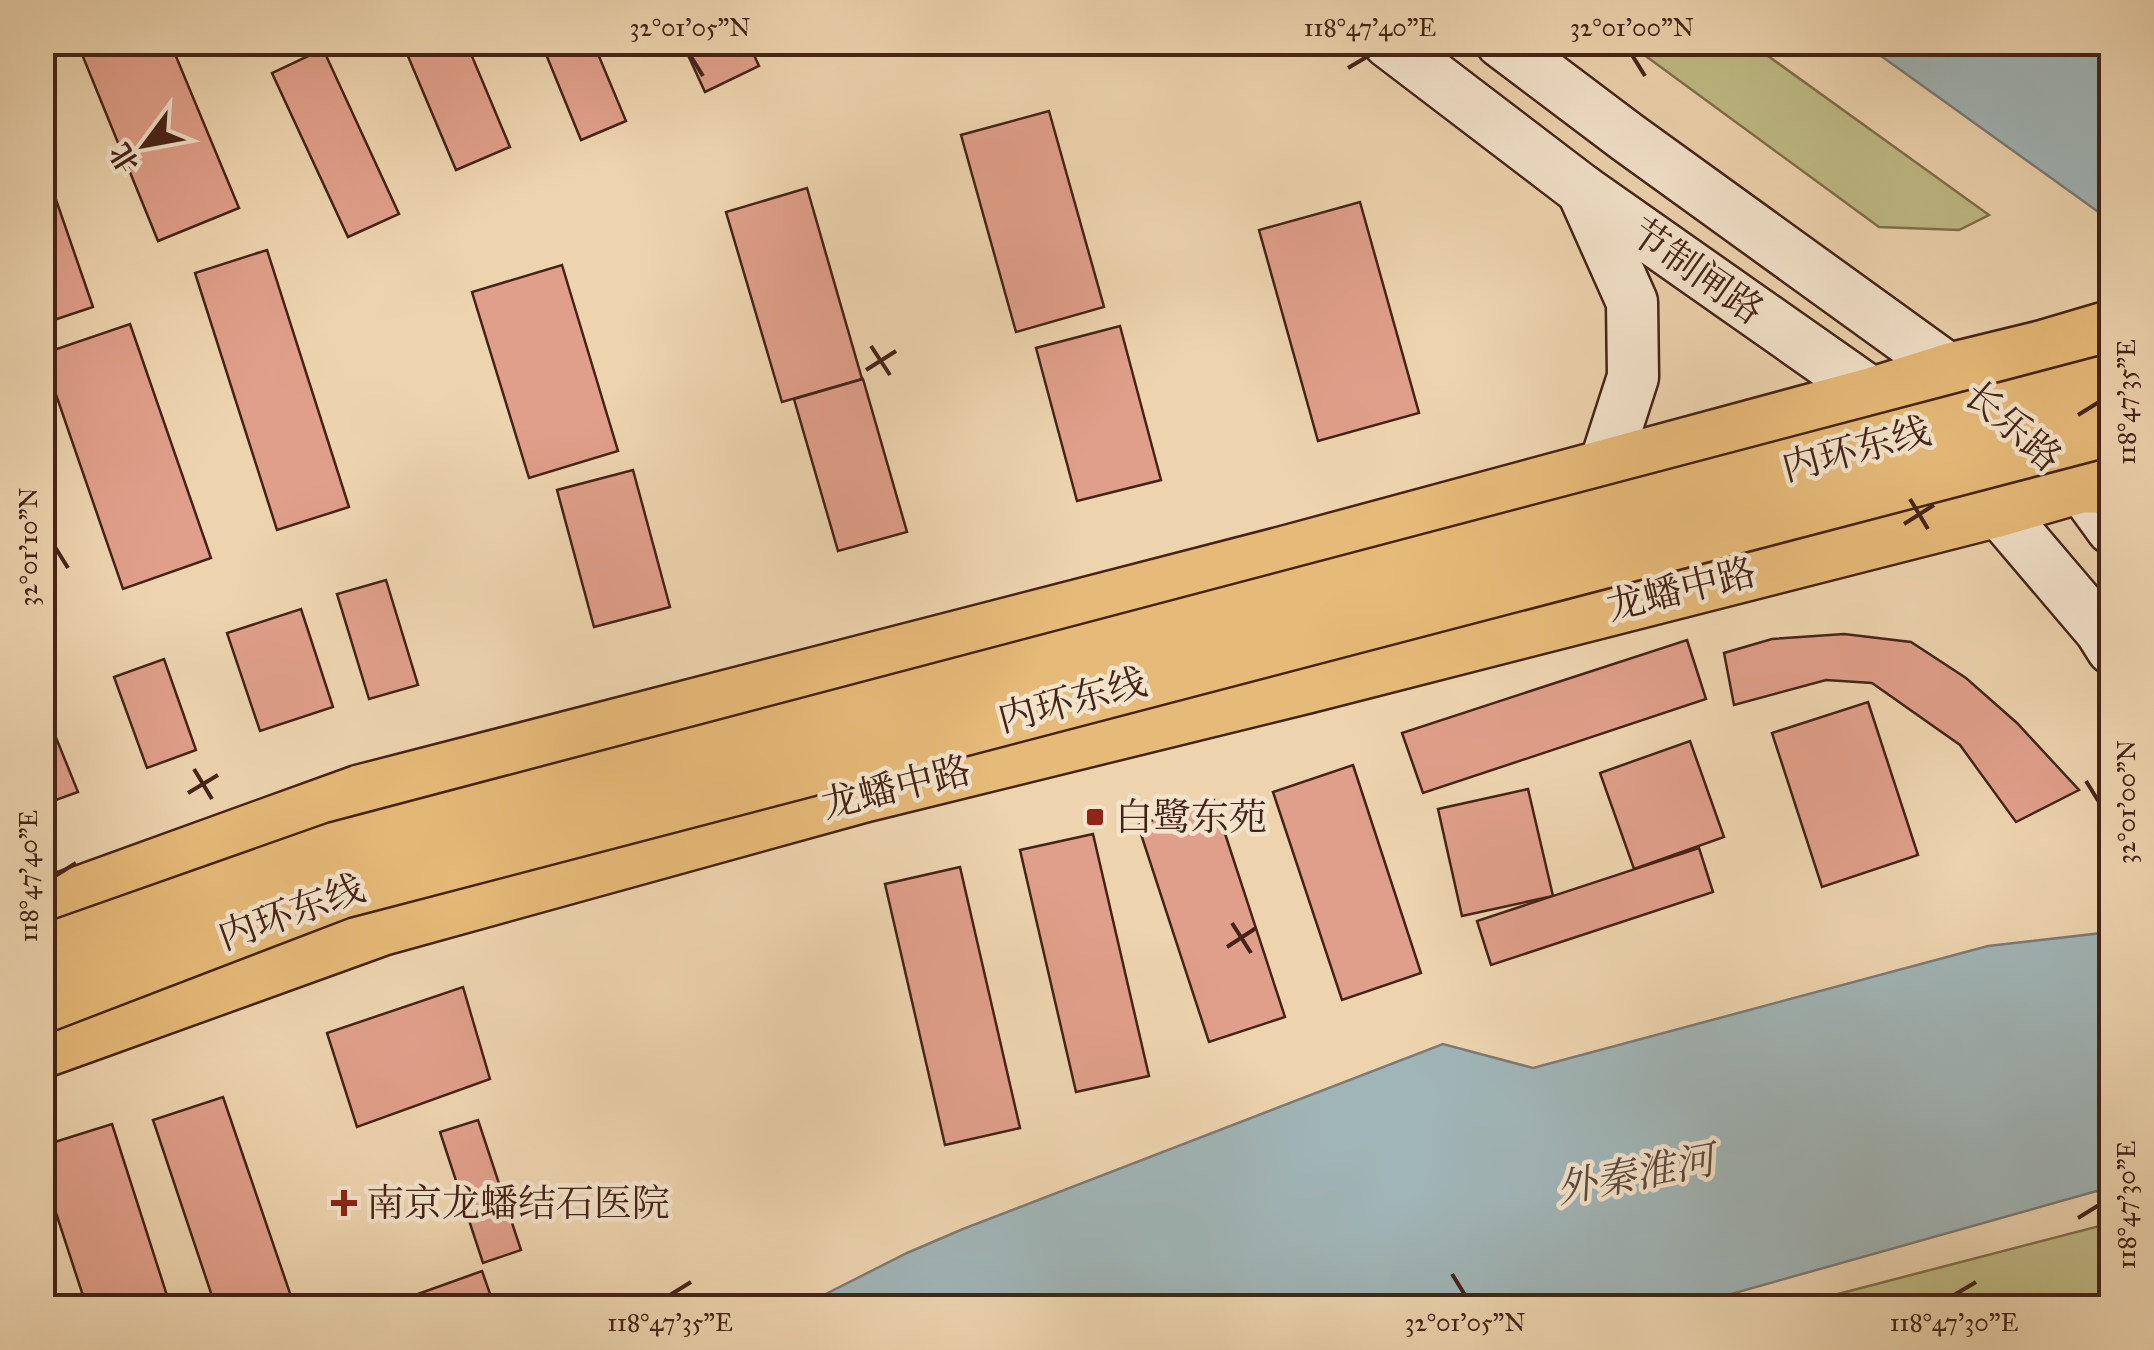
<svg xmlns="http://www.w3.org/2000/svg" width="2154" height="1350" viewBox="0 0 2154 1350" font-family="'IM FELL Great Primer','Noto Serif SC',serif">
	<rect width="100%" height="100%" fill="#edd4af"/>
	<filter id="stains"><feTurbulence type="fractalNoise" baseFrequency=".002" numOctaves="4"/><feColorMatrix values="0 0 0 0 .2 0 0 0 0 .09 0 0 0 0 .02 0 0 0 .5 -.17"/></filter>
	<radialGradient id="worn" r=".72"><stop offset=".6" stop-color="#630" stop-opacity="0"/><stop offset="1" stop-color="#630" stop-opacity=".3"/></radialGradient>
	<g fill="#bfbb86" stroke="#826f4e" stroke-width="2.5">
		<path d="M1628,43H1750L1989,215L1959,230L1879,227Z"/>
		<path d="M2111,1223V1307H1788Z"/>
	</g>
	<g fill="#a0b5b7" stroke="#7c7b77" stroke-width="2.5">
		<path d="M1863,43H2111V221L2079,198Z"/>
		<path d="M2111,932V1187L1685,1307H800L907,1253L963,1229L1443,1044L1533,1068L1988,946Z"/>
	</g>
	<g fill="#e09f8a" stroke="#452316" stroke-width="2.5">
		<path d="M77,42H170L239,208L158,241Z"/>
		<path d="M402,42H466L510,147L456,170Z"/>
		<path d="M541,42H593L626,121L581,140Z"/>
		<path d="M682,42H748L759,66L705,92Z"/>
		<path d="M323,49L399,214L348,237L272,73Z"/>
		<path d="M1049,111L1104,307L1016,332L961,135Z"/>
		<path d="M42,159L93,307L42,324Z"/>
		<path d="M807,188L862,379L782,402L726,212Z"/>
		<path d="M1360,202L1419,413L1318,441L1259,230Z"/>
		<path d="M267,250L349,507L277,530L195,273Z"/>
		<path d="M562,265L618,451L529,478L472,292Z"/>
		<path d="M130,324L211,558L123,589L42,354Z"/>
		<path d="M1120,326L1161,480L1077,501L1036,348Z"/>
		<path d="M863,379L907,532L838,551L794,399Z"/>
		<path d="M633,470L670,607L594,627L557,490Z"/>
		<path d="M386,580L418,685L369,699L337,594Z"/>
		<path d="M301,609L333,707L260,731L227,633Z"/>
		<path d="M1844,634L1911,642L1966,678L2017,723L2079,790L2016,822L1960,745L1872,683L1826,680L1734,705L1724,653L1772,639Z"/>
		<path d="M1687,640L1706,699L1423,793L1402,733Z"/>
		<path d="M164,659L196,750L147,768L114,677Z"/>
		<path d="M1868,702L1918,855L1822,887L1772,733Z"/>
		<path d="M42,703L78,792L42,805Z"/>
		<path d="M1690,741L1724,837L1634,869L1600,773Z"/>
		<path d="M1353,765L1421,973L1342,1000L1273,792Z"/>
		<path d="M1528,789L1553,896L1462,916L1438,809Z"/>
		<path d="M1214,800L1285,1017L1209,1042L1138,825Z"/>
		<path d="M1093,834L1149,1076L1076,1092L1020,850Z"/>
		<path d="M1699,848L1713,892L1491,965L1477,921Z"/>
		<path d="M960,867L1020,1128L945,1145L885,884Z"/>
		<path d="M463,987L490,1079L357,1127L327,1033Z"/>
		<path d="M223,1097L295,1308H216L153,1120Z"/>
		<path d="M478,1120L521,1250L483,1263L440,1132Z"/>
		<path d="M112,1124L171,1308H87L42,1170V1146Z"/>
		<path d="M482,1271L495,1308H379Z"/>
	</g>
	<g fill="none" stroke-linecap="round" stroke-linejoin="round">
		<defs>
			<g id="secondary">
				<path d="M1388,42L1582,190L1874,395L1899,418"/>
				<path d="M1501,42L1627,137L1951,371L1974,391"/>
				<path d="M1582,190L1632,302L1633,377L1604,467"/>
				<path d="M2057,464L2080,485L2112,529"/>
				<path d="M1968,482L1997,509L2100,630L2112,649"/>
			</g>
			<g id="primary">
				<path d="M42,908L360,793L1282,555L1874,395L1951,371L2041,349L2112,328"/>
				<path d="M42,1050L383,927L864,794L1307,685L1997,509L2080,485H2112"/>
			</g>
		</defs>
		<use href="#secondary" stroke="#452316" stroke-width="55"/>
		<use href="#primary" stroke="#452316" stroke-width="60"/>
		<use href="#secondary" stroke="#f3e3cb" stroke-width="50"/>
		<use href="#primary" stroke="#e6ba78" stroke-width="55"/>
		<defs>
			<g id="trunk-bridge">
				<path d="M42,954L337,850L2112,382"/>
				<path d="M42,1005L339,891L2112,427"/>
			</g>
		</defs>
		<use href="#trunk-bridge" stroke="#452316" stroke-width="60" stroke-linecap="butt"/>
		<use href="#trunk-bridge" stroke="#e6ba78" stroke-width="55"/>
	</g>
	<path fill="none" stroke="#452316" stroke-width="4" d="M690,55L703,76M1632,55L1645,76M1348,68L1370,55M871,346L890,375M866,370L896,351M2078,415L2099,402M1910,499L1928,529M1904,524L1934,505M55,547L68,568M194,769L212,799M2086,781L2099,802M188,793L218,775M55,876L76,863M1232,923L1251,953M1227,947L1256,928M2078,1218L2099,1205M1452,1274L1465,1295M670,1295L691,1282M1954,1295L1976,1282"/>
	<g fill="#8f2418" stroke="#f3e3cb" stroke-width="4">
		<rect x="1085" y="807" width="20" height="20" rx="5"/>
		<path d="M339 1188h10v10h10v10h-10v10h-10v-10h-10v-10h10z"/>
	</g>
	<g text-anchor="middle" stroke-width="9" stroke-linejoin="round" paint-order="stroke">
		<g font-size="38" fill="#452316" stroke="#f3e3cb">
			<text transform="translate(1697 271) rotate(35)" y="13">节制闸路</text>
			<text transform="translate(2013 426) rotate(41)" y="13">长乐路</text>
			<text transform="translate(1856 449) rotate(-15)" y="13">内环东线</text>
			<text transform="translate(1681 589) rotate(-14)" y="13">龙蟠中路</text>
			<text transform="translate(1072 700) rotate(-15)" y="13">内环东线</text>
			<text transform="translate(896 787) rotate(-14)" y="13">龙蟠中路</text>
			<text transform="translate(291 912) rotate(-20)" y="13">内环东线</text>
		</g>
		<g font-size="38" fill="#452316" stroke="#f3e3cb" text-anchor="start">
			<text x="1115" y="830">白鹭东苑</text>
			<text x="366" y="1216">南京龙蟠结石医院</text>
		</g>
		<g font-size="40" font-style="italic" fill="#5c483e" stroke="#f3e3cb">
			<text transform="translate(1635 1174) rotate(-11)" y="14">外秦淮河</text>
		</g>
	</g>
	<rect width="2154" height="1350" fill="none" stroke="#edd4af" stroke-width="110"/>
	<g transform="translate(145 145) rotate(238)" stroke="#f3e3cb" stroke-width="8" paint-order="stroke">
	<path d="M0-8L18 38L0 25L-18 38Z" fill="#452316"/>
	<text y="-15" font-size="28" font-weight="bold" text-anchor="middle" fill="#452316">北</text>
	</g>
	<rect x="55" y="55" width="2044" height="1240" fill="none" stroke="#452316" stroke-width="4"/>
	<g font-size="25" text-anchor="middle" fill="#452316">
		<text x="690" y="36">32°01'05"N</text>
		<text x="1370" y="36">118°47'40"E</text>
		<text x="1632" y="36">32°01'00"N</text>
		<text transform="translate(2126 402) rotate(-90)" y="9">118°47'35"E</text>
		<text transform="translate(28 547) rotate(-90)" y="9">32°01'10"N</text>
		<text transform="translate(2126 802) rotate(-90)" y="9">32°01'00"N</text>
		<text transform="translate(28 876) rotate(-90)" y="9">118°47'40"E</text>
		<text transform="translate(2126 1205) rotate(-90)" y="9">118°47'30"E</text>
		<text x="670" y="1331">118°47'35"E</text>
		<text x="1465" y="1331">32°01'05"N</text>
		<text x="1954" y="1331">118°47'30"E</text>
	</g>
	<rect width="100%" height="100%" filter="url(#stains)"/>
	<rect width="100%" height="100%" fill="url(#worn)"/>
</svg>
